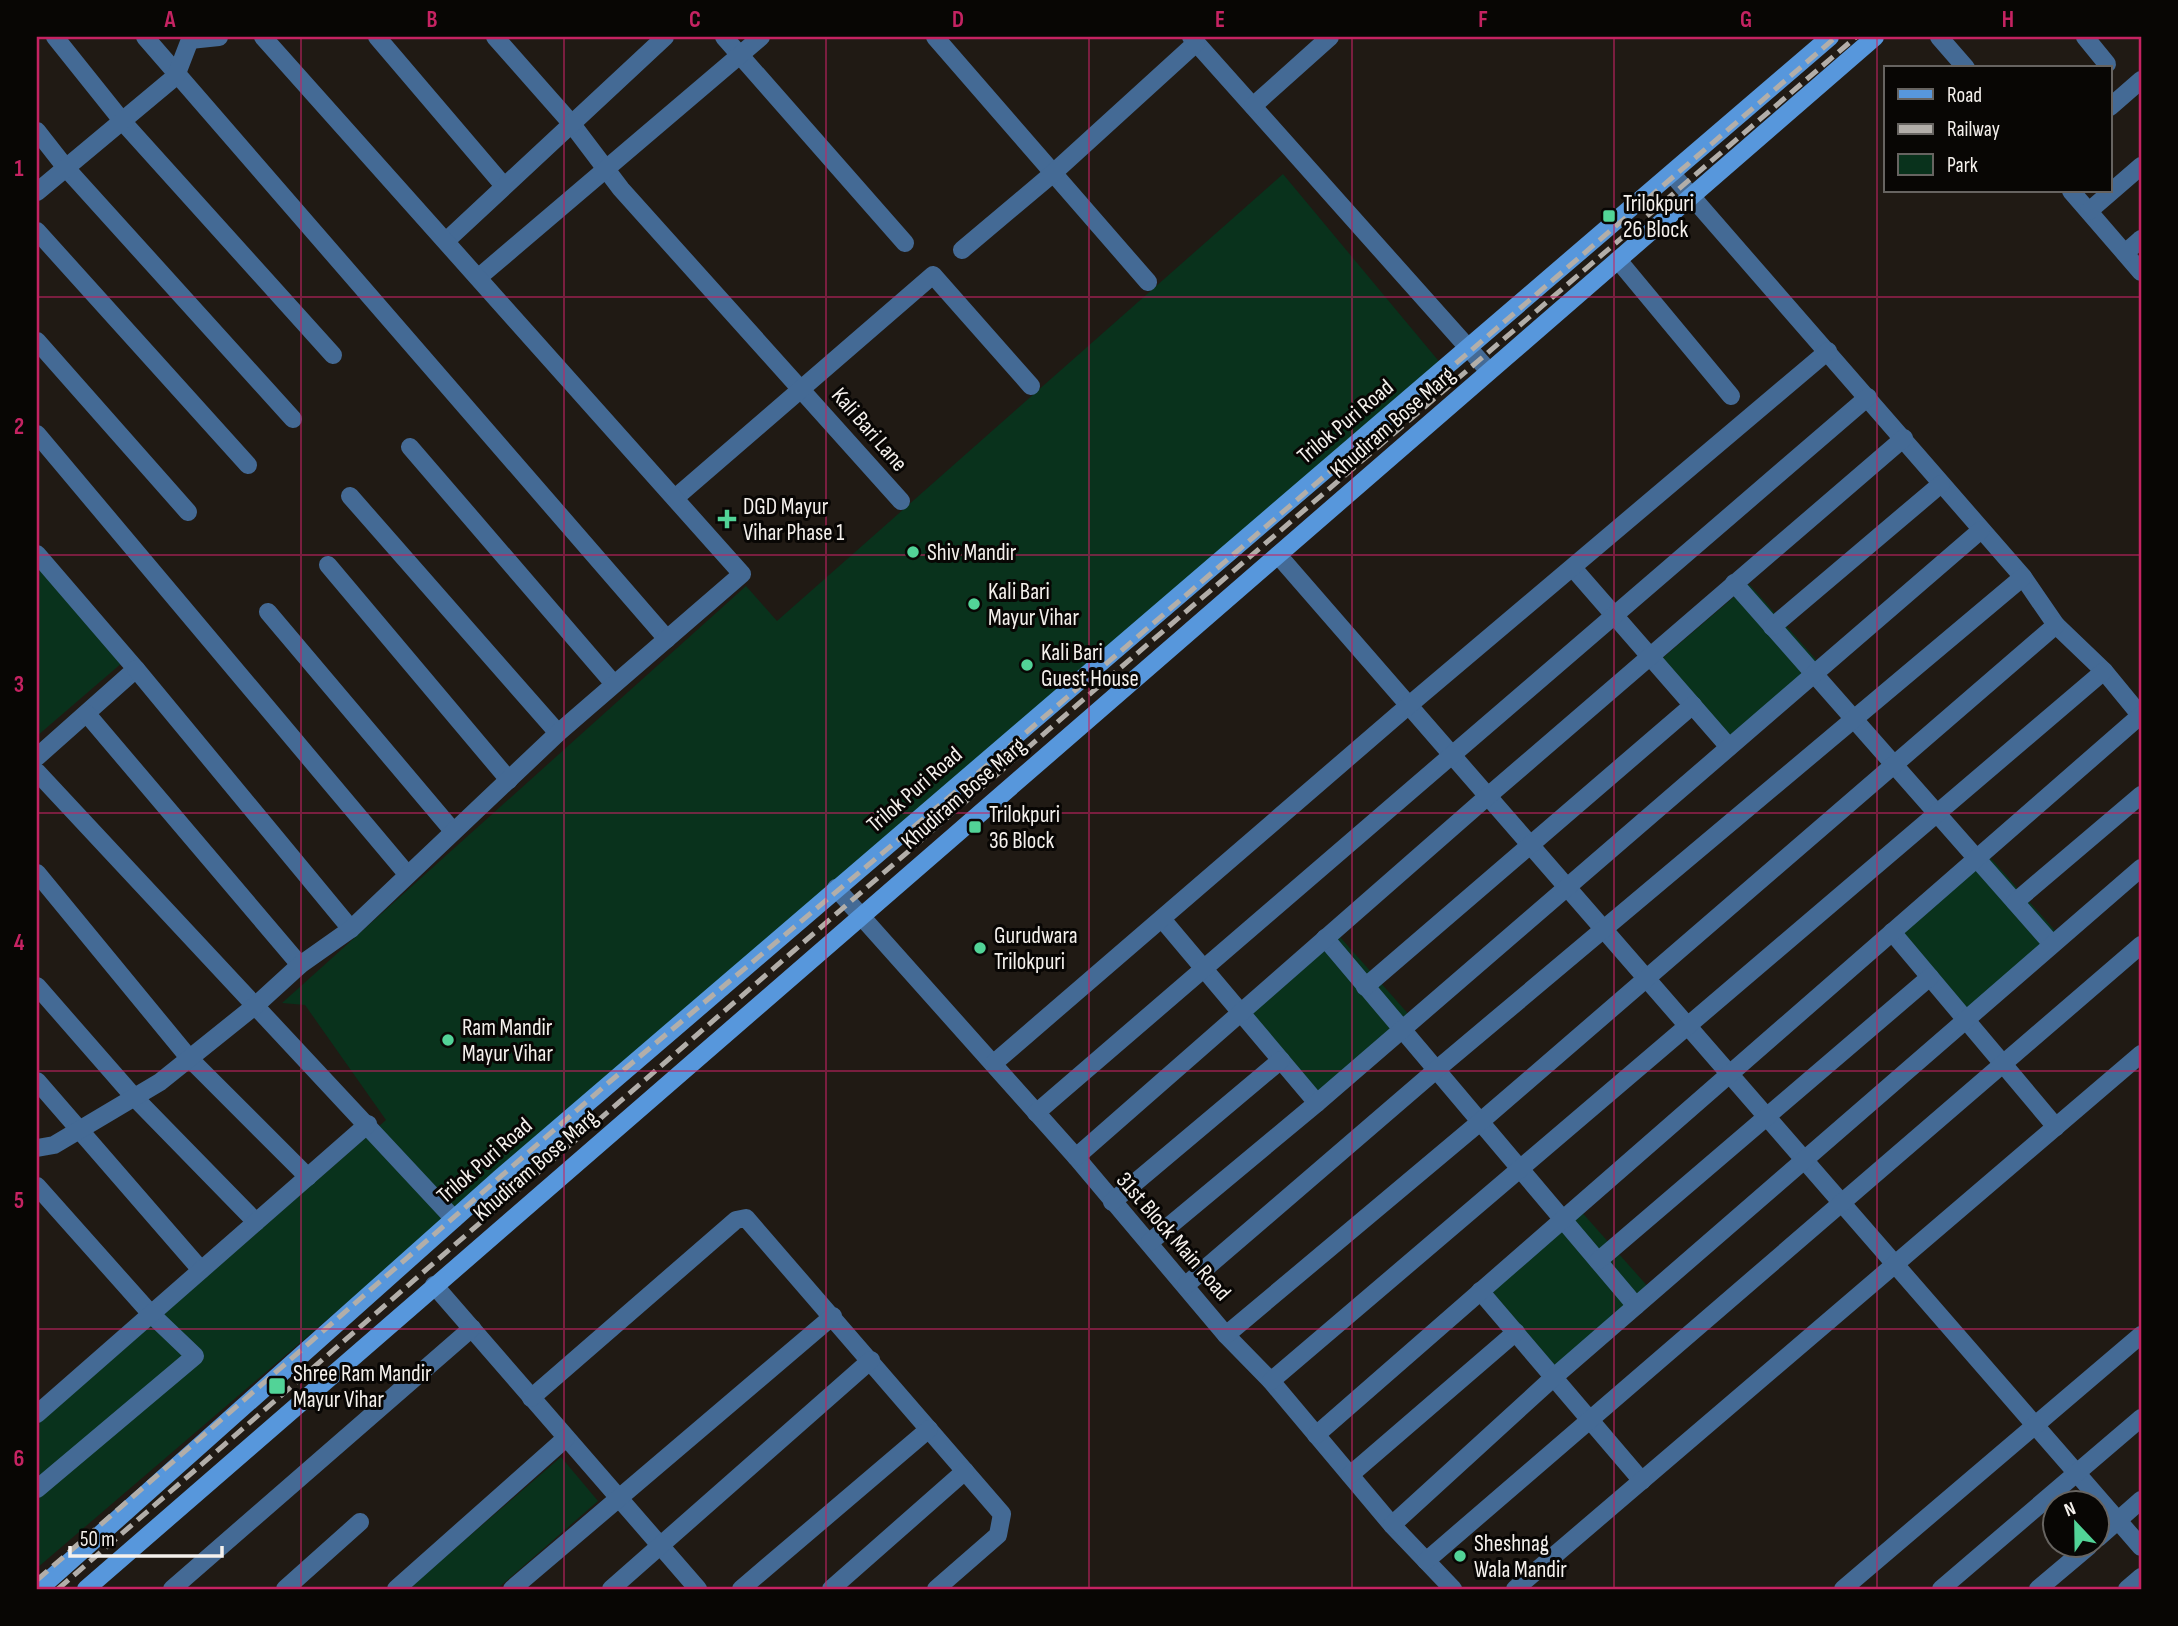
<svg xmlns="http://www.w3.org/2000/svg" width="2178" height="1626" viewBox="0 0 2178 1626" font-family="'Sofia Sans Condensed',sans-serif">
	<rect width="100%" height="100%" fill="#201a14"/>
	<g fill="#09321c">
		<path d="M1283,174L1442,365L37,1568V1425L386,1120L305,1005L282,1003L746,586L777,621Z"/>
		<path d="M37,548L130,656L37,736Z"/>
		<path d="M1749,584L1820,664L1727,743L1658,662Z"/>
		<path d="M1987,854L2058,934L1965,1013L1897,932Z"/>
		<path d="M1340,937L1411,1017L1318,1096L1249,1015Z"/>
		<path d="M1579,1209L1650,1289L1557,1368L1488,1287Z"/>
		<path d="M561,1457L598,1501L497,1589H408Z"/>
	</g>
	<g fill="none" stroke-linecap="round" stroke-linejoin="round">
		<g stroke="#446a95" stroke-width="18">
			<path d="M55,37L123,122L333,355"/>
			<path d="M145,37L667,639"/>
			<path d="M377,37L504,186"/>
			<path d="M495,37L571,123L621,189L901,501"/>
			<path d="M724,37L905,243"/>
			<path d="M935,37L1148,282"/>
			<path d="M1191,37L1488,370"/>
			<path d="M1939,37L1966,68"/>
			<path d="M2085,37L2107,64"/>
			<path d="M190,40L219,37"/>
			<path d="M1253,106L1330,37"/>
			<path d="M2110,107L2141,80"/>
			<path d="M37,131L66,168L293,419"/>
			<path d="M1672,174L2023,577L2056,625L2104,671L2141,716"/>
			<path d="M2071,191L2141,272"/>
			<path d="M37,192L176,76L191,37"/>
			<path d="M2089,211L2141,166"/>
			<path d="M37,231L248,465"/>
			<path d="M446,241L665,37"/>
			<path d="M962,250L1051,175L1196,43"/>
			<path d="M2125,253L2141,239"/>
			<path d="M1618,260L1731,396"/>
			<path d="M479,277L761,37"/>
			<path d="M37,341L188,512"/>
			<path d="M37,434L407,874"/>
			<path d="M410,447L614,684"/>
			<path d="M350,496L558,733"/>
			<path d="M675,498L933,275L1031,386"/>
			<path d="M37,554L136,669L37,757"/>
			<path d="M1278,555L2141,1547"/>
			<path d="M328,565L509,780"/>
			<path d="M1573,568L1729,747"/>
			<path d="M1734,583L2052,944"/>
			<path d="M268,612L453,831"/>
			<path d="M1772,627L1941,484"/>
			<path d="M136,669L351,929"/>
			<path d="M87,714L300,965"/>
			<path d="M37,772L454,1219"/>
			<path d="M37,873L190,1059L308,1177"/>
			<path d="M836,888L1076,1157L1226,1335L1271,1381L1392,1525L1453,1589"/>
			<path d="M2015,902L2141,795"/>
			<path d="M1162,919L1317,1103"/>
			<path d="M1892,932L2056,1127"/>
			<path d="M1325,938L1636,1306"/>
			<path d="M37,986L134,1097L256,1222"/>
			<path d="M1365,987L1693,705"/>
			<path d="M994,1063L1408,706L1828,351"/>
			<path d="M37,1081L201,1270"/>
			<path d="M1036,1113L1868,397"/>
			<path d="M37,1148L54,1145L160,1082L256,1005L300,965L351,929L558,733L742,574L263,37"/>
			<path d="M1076,1157L1488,796L1904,438"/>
			<path d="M37,1186L151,1314L195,1356L37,1489"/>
			<path d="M1112,1202L1281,1060"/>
			<path d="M1150,1242L1317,1103L1981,530"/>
			<path d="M1598,1261L1930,977"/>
			<path d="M434,1285L698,1589"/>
			<path d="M1186,1285L1436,1070L2023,577"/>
			<path d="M1480,1291L1642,1481"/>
			<path d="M1226,1335L1480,1122L2056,625"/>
			<path d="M1271,1381L2104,671"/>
			<path d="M531,1398L736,1220L746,1218L1002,1514L998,1535L936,1589"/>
			<path d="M37,1414L368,1124"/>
			<path d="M1316,1435L2141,715"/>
			<path d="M1350,1475L1516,1332"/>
			<path d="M1392,1525L1554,1377L2141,868"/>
			<path d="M2098,1538L2141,1500"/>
			<path d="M1426,1561L2141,945"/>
			<path d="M172,1589L472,1328"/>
			<path d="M285,1589L360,1522"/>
			<path d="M396,1589L566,1438"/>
			<path d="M512,1589L833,1316"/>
			<path d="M611,1589L871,1360"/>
			<path d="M741,1589L929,1429"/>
			<path d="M831,1589L965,1471"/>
			<path d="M1515,1589L2141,1054"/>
			<path d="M1843,1589L2141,1335"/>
			<path d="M1941,1589L2141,1418"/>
			<path d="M2038,1589L2089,1546"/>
			<path d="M2127,1589L2141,1577"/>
		</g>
		<g stroke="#5797dc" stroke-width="18">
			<path d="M39,1589L500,1178L1830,37"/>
			<path d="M86,1589C680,1070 1279,555 1875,37"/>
		</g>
		<g stroke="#b2aea9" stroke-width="5" stroke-dasharray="14 7" stroke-linecap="butt">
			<path d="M37,1580L607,1084L1022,736L1836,37"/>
			<path d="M58,1589L1084,699L1856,37"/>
		</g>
	</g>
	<path fill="none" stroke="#c52362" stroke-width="2" stroke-opacity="0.55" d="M301,37V1589M564,37V1589M826,37V1589M1089,37V1589M1352,37V1589M1614,37V1589M1877,37V1589M37,297H2141M37,555H2141M37,813H2141M37,1071H2141M37,1329H2141"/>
	<g fill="#52d397" stroke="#080604" stroke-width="2.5">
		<rect x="1602" y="209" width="14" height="14" rx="3.5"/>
		<path d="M723.5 508.5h7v7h7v7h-7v7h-7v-7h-7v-7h7z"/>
		<circle cx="913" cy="552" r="7"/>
		<circle cx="974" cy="604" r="7"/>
		<circle cx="1027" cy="665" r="7"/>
		<rect x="968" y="820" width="14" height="14" rx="3.5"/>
		<circle cx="980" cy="948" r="7"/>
		<circle cx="448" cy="1040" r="7"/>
		<rect x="268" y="1377" width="18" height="18" rx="3.5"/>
		<circle cx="1460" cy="1556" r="7"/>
	</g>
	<g text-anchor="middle" stroke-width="6" stroke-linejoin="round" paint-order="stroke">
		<g font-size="23" fill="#f5f1ed" stroke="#080604" text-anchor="start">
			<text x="1623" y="211">Trilokpuri<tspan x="1623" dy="26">26 Block</tspan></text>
			<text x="743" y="514">DGD Mayur<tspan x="743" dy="26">Vihar Phase 1</tspan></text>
			<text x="927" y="560">Shiv Mandir</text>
			<text x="988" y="599">Kali Bari<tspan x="988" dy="26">Mayur Vihar</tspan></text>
			<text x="1041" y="660">Kali Bari<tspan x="1041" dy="26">Guest House</tspan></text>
			<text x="989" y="822">Trilokpuri<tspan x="989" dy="26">36 Block</tspan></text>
			<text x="994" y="943">Gurudwara<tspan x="994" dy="26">Trilokpuri</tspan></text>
			<text x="462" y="1035">Ram Mandir<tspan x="462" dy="26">Mayur Vihar</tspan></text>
			<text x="293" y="1381">Shree Ram Mandir<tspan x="293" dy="26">Mayur Vihar</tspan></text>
			<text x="1474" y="1551">Sheshnag<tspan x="1474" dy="26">Wala Mandir</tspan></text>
		</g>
		<g font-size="23" fill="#f5f1ed" stroke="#080604">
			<text transform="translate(1345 421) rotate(-40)" y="8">Trilok Puri Road</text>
			<text transform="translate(1392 422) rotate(-41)" y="8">Khudiram Bose Marg</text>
			<text transform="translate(870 429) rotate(49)" y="8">Kali Bari Lane</text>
			<text transform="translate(914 789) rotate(-41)" y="8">Trilok Puri Road</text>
			<text transform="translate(963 793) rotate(-41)" y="8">Khudiram Bose Marg</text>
			<text transform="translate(484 1160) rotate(-41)" y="8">Trilok Puri Road</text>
			<text transform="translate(535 1165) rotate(-41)" y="8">Khudiram Bose Marg</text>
			<text transform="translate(1174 1236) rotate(49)" y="8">31st Block Main Road</text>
		</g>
	</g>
	<rect width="2178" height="1626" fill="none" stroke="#080604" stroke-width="77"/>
	<rect x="1884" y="66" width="228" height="126" fill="#080604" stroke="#676461" stroke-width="2"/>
	<rect x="1898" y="89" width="35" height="10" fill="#5797dc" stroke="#676461" stroke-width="2"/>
	<text x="1947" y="102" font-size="21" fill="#f5f1ed">Road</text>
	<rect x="1898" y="124" width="35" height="10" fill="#b2aea9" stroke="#676461" stroke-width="2"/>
	<text x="1947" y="136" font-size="21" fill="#f5f1ed">Railway</text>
	<rect x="1898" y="154" width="35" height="21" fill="#09321c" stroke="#676461" stroke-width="2"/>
	<text x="1947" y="172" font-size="21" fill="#f5f1ed">Park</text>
	<g transform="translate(2076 1524) rotate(338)"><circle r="33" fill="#080604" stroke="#676461" stroke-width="2"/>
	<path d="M0-5L12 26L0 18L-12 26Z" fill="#52d397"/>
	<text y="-10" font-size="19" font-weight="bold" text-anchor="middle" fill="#f5f1ed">N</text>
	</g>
	<path d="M70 1546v10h152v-10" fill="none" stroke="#f5f1ed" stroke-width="3.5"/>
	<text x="80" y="1546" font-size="21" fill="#f5f1ed" stroke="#080604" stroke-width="5" paint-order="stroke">50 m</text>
	<rect x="38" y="38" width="2102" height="1550" fill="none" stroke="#c52362" stroke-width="2.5"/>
	<g font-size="23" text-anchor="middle" font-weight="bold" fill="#c52362">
		<text x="170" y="27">A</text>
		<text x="432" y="27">B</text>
		<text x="695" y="27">C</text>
		<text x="958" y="27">D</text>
		<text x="1220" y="27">E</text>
		<text x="1483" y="27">F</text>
		<text x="1746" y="27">G</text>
		<text x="2008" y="27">H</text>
		<text x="19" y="176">1</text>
		<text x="19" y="434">2</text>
		<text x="19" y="692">3</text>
		<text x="19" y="950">4</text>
		<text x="19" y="1208">5</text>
		<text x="19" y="1466">6</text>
	</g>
</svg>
